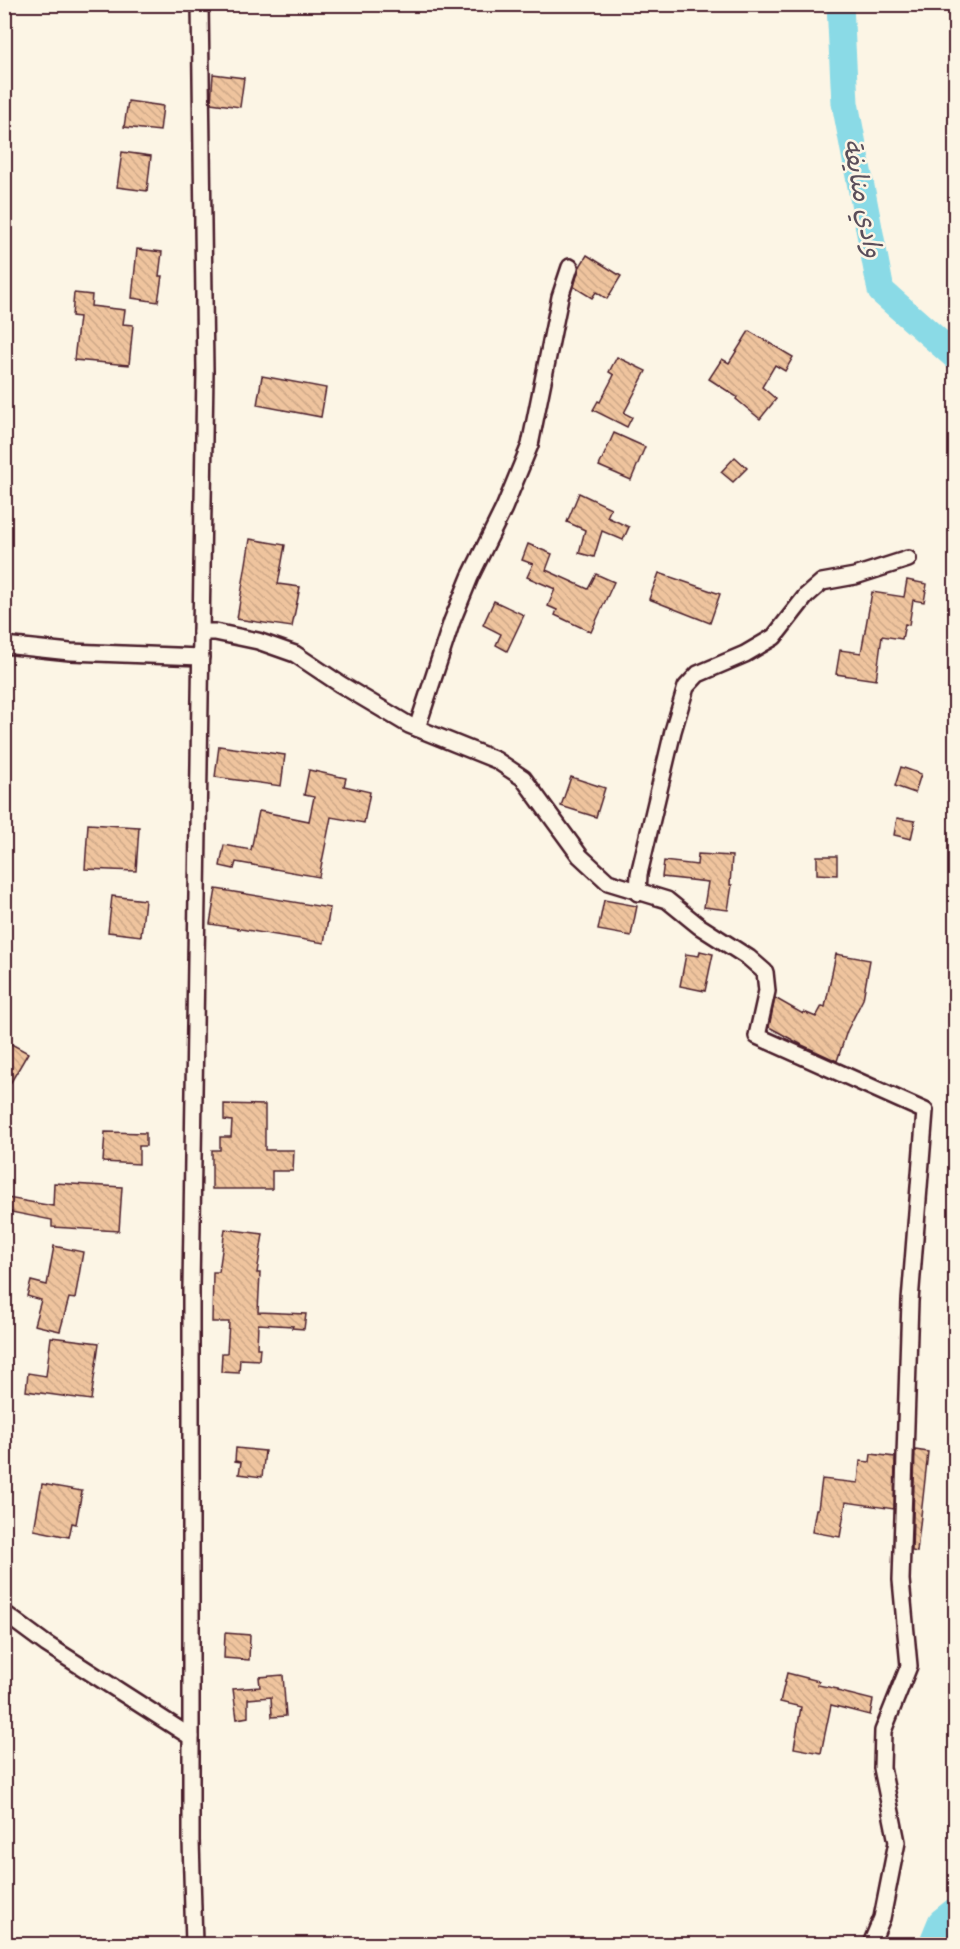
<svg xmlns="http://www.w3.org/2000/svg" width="960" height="1949" viewBox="0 0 960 1949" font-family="Mynerve,'Playpen Sans Arabic',sans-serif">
	<defs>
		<pattern id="building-back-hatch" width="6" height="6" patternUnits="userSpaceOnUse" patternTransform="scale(1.5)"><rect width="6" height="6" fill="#efc49e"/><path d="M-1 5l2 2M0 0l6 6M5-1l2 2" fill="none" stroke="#cea888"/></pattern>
	</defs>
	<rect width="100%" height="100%" fill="#fcf5e5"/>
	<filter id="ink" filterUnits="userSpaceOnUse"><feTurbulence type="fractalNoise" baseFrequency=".0167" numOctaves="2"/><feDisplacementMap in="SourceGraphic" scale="12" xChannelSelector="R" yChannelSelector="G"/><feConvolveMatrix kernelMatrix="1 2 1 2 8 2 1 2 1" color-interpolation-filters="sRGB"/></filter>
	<g filter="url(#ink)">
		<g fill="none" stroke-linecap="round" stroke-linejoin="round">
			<g stroke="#8adae6" stroke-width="27">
				<path d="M840,4L845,103L881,291L956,357"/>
				<path d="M932,1944L941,1922L956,1910"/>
			</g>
		</g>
		<g fill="url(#building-back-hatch)" stroke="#4a1f2b" stroke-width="1.5">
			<path d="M213,74L244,78L240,107L211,103Z"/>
			<path d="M128,101L163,106L160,131L124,127Z"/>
			<path d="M122,152L151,156L147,191L117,187Z"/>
			<path d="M137,249L162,252L159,276H162L158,302L132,298Z"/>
			<path d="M587,255L621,276L607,299L596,292L592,298L574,287L579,268Z"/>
			<path d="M74,293L92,295L91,306L125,310L123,324L133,325L129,365L74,360L79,317L72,316Z"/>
			<path d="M749,331L793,357L785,371L775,365L762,387L776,399L760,419L736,399L737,397L709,379L722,359L729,363Z"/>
			<path d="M617,357L646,371L624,413L632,417L627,427L593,410L598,401L600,402L614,375L609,372Z"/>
			<path d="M262,376L326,388L321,417L257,405Z"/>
			<path d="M614,433L645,447L631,480L599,466Z"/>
			<path d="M735,457L747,468L733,482L721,472Z"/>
			<path d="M579,493L611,508L607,517L629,527L623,540L602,531L594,557L579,553L585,530L567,522Z"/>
			<path d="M250,539L285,545L278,584L300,587L292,627L237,619Z"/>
			<path d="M528,544L552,554L546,570L588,589L596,574L614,582L591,632L555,615L557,610L548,606L555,589L527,577L533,564L522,560Z"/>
			<path d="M659,573L720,594L710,623L649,599Z"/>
			<path d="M907,580L927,584L924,602L913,600L909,625L905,624L902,639L882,636L876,680L836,674L840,650L861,653L872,592L904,597Z"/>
			<path d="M494,601L524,615L507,651L496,645L501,634L483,625Z"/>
			<path d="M219,746L285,755L281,786L215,777Z"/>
			<path d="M901,767L921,774L915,793L895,786Z"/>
			<path d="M309,770L346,778L344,786L370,792L364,823L331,817L319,877L236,862L234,869L220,866L224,845L251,850L259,811L309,821L314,797L304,795Z"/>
			<path d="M571,777L605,788L596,817L561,806Z"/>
			<path d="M897,818L915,821L911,839L894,835Z"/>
			<path d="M88,824L139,827L136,871L85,869Z"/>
			<path d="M698,854L732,856L730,885H732L728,910L704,907L708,882L662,877L664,861L697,865Z"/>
			<path d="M817,856H837V875L817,874Z"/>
			<path d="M216,889L330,908L324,943L210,924Z"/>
			<path d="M112,896L145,900L141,936L108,932Z"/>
			<path d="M604,900L637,906L631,936L598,930Z"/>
			<path d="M700,951L713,954L705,991L680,986L686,954L699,956Z"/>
			<path d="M836,954L870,960L863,999L847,1031L837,1061L802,1045L769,1027L775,998L803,1014L804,1012L816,1017L822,1006L825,1007Z"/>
			<path d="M4,1040L28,1053L4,1094Z"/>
			<path d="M224,1104L265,1105V1150H294L293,1171H272V1189H212V1150H220V1137H231L232,1121L224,1120Z"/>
			<path d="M105,1132L146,1133V1146H139V1164L103,1162Z"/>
			<path d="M54,1183L122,1187L119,1231L52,1227V1220L6,1211L8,1198L53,1206Z"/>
			<path d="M225,1229L263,1234L257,1273H260L258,1312L306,1314L304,1329L292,1328L293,1326L258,1324L257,1348H260L259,1360L240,1359L239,1373L221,1372L222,1353H227L229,1322H212L213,1272H219Z"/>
			<path d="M54,1246L83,1252L75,1299L69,1298L60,1331L34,1325L41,1300L27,1296L31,1281L47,1285Z"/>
			<path d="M51,1337L99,1343L91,1400L26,1391L28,1373L46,1376Z"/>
			<path d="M236,1448L265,1451L262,1477L239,1474L241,1462L235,1461Z"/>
			<path d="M915,1450L928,1452L917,1552L912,1551Z"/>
			<path d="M871,1454L895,1457L894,1509L846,1502L840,1537L812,1532L816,1509H818L822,1479L858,1483L860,1461L870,1462Z"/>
			<path d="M42,1484L82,1491L76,1524L72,1523L69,1537L34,1530Z"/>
			<path d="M225,1633L250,1635L249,1660L224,1658Z"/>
			<path d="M787,1673L819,1681L818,1685L838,1689L837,1691L873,1700L870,1715L831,1705L821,1753L794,1748L801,1707L780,1702Z"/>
			<path d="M283,1675L286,1716L272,1717L271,1697L248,1699V1717L237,1719L233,1689L260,1687L259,1677Z"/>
		</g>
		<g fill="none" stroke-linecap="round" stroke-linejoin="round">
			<defs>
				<g id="minor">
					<path d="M201,632H215L258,641L295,654L340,684L409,725L496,760L523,778L580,856L608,882L667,900L699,926L749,958L765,972L767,991L757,1036L925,1111L910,1301L901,1580L909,1666L883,1731L882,1768L897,1842L882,1918L871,1944"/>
					<path d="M4,645L70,652L201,657"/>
					<path d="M417,728L452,621L470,577L504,508L530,445L560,297L570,267"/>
					<path d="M638,893L639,874L673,731L686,687L698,674L745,654L774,637L806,596L822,582L855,576L908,559"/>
					<path d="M4,1613L46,1644L191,1737"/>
					<path d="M194,1944L191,1840V1289L205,371L200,4"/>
				</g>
			</defs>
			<use href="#minor" stroke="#4a1f2b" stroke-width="20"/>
			<use href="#minor" stroke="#fcf5e5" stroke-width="15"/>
		</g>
	</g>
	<g text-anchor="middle" stroke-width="5" stroke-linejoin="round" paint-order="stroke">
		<g font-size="26" font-style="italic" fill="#5a4e5a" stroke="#fcf5e5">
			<text transform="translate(863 198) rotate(79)" y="9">وادي منايفة</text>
		</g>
	</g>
	<rect width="960" height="1949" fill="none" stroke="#fcf5e5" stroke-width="24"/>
	<rect x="12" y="12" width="936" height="1925" fill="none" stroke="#4a1f2b" stroke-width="2" filter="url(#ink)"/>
</svg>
